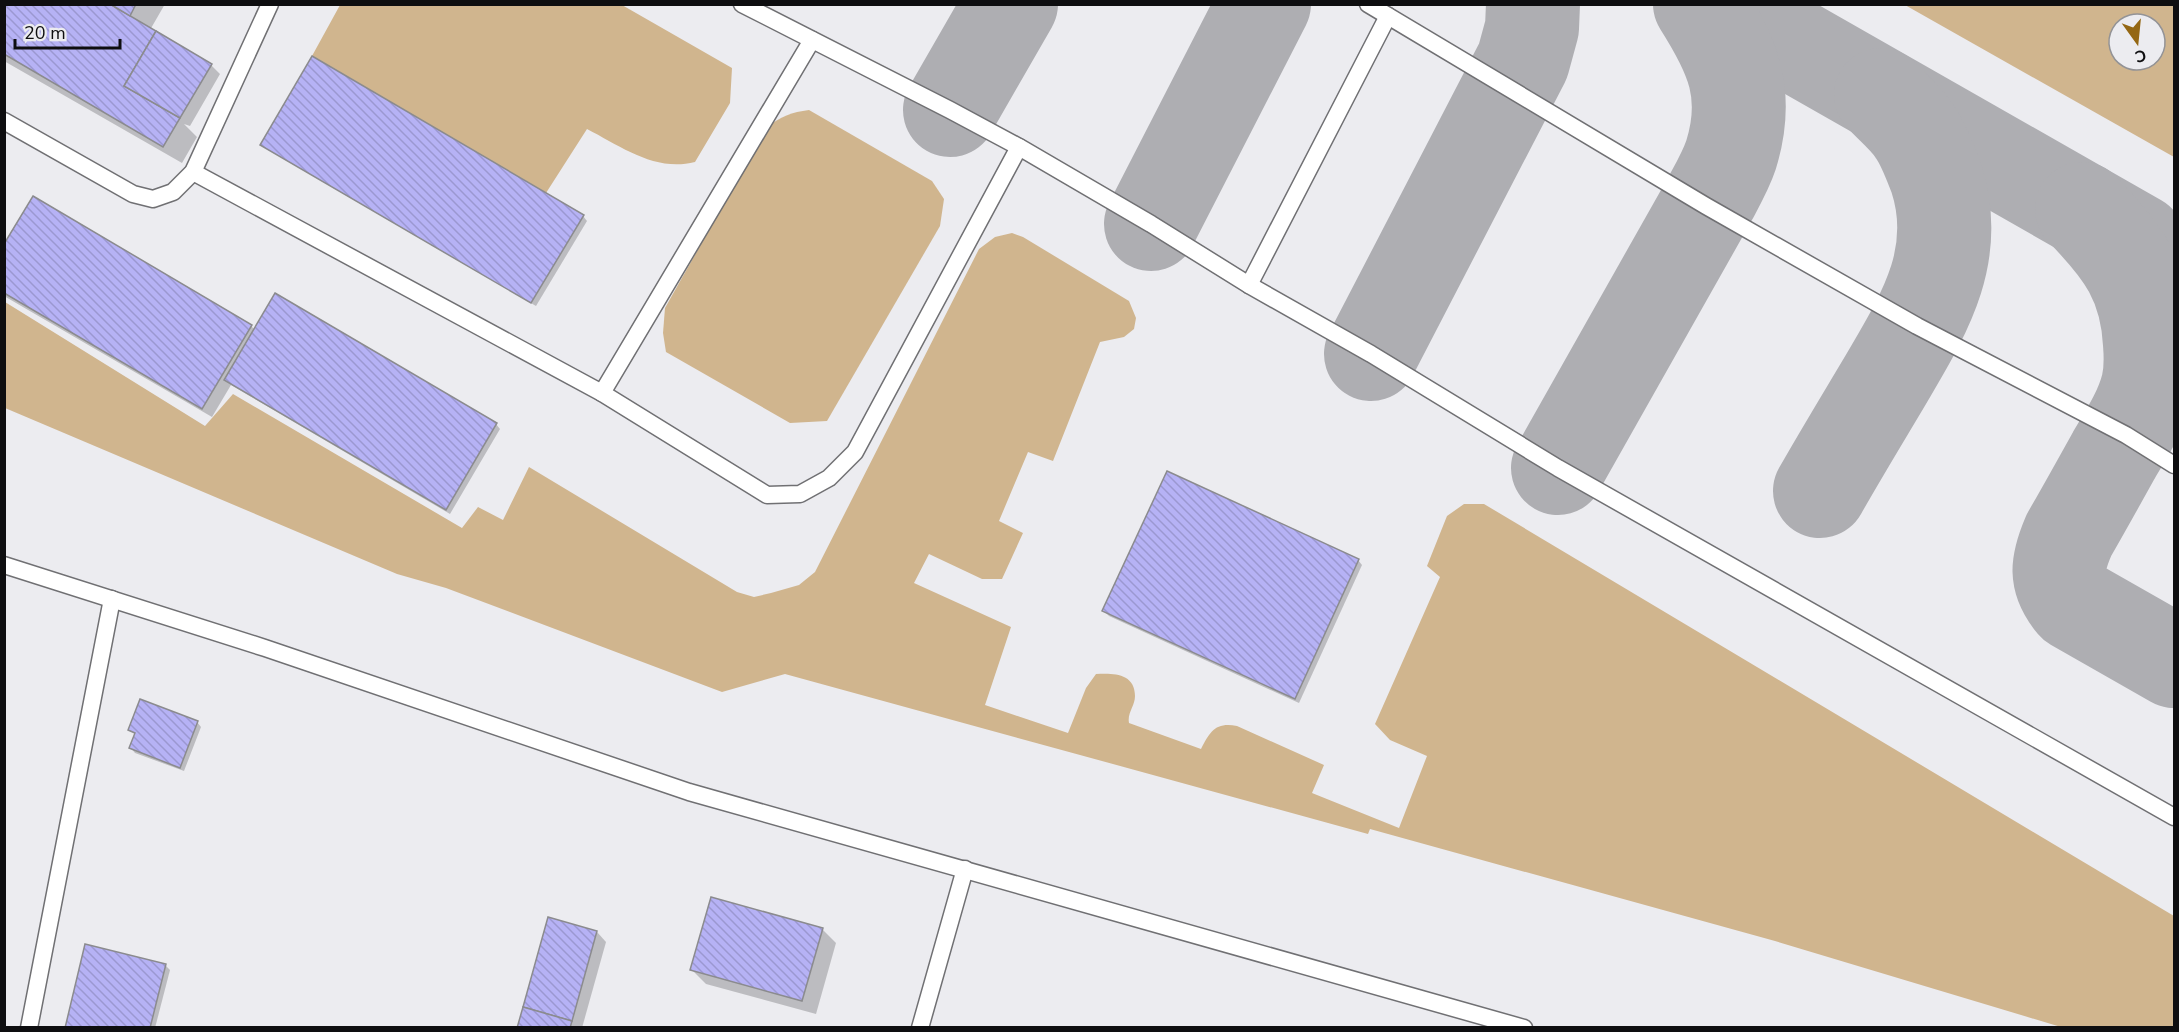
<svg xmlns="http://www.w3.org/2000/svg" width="2179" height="1032" viewBox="0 0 2179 1032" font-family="'Nunito Sans',sans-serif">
	<defs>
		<pattern id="building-back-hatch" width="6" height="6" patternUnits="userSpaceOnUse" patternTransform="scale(1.5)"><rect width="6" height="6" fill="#b6b2f5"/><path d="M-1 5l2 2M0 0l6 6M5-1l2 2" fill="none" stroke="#9b98d1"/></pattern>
	</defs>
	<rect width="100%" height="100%" fill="#ececf0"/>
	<g fill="#d0b58e" fill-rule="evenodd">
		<path d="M340,5H622L732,68L730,103L695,162C655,172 622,147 587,129L546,193L312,56Z"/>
		<path d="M1905,5H2174V157ZM2119,24H2155V60H2119Z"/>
		<path d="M809,110L932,181L944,199L940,226L827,421L790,423L666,352L663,333L665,308L767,127C780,117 792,112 809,110Z"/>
		<path d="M1012,233L1023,237L1129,301L1136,318L1134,329L1124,337L1100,342L1053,461L1028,452L999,521L1023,533L1002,579H982L929,554L914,583L1011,627L985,705L1068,733L1086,688L1096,674C1113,673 1135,673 1135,696C1135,706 1127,713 1129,723L1201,749C1210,732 1215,722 1237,726L1324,765L1312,793L1399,828L1427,756L1390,740L1375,724L1440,577L1427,566L1447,516L1464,504H1484L2174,916V1027H2061L1775,941L1370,829L1368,834L785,674L722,692L446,588L397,574L5,408V302L205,426L233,394L462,528L478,507L503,520L529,467L737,592L754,597L771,593L799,585L815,572L979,249L995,237Z"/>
	</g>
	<g fill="#0003">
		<path d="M4,4H165L150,30L211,65L220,74L190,126L184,124L197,137L182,163L4,61Z"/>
		<path d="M267,149L583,216L587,221L536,306Z"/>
		<path d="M4,247L251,326L255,330L496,424L500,429L450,514L231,385L212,417L4,296Z"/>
		<path d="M1358,560L1362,565L1299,703L1109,616L1104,611Z"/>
		<path d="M197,722L201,727L184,771L135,753L131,748L136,735L130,730Z"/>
		<path d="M822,929L836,943L816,1014L706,984L692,970Z"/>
		<path d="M597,932L606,942L582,1028H519Z"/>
		<path d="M165,965L170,970L155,1028H66Z"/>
	</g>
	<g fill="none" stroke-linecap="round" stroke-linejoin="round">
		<g stroke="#aeaeb2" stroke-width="94">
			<path d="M1722,4L2138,241"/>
			<path d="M950,110L1011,4"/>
			<path d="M2082,209C2123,251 2147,283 2150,344C2151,357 2151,372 2148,385C2142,410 2127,433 2114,455C2099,482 2084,509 2069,535C2057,563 2054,580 2074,604L2174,661"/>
			<path d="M1151,224L1264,4"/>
			<path d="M1371,354L1523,61L1532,28L1533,4"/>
			<path d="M1558,468L1711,197C1718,184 1726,170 1731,155C1750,94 1733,56 1700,4"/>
			<path d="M1820,491C1841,454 1863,418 1885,381C1923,316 1962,256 1936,177C1930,162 1924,145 1915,132C1906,118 1892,107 1881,95"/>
		</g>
	</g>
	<g fill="url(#building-back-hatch)" stroke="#8b8b8e" stroke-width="1.5">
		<path d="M4,4H110L156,31L124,86L180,118L163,147L4,54Z"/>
		<path d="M110,4H136L130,16Z"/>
		<path d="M156,31L212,64L180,118L124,86Z"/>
		<path d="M312,56L584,215L531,303L260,145Z"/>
		<path d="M33,196L252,325L202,409L4,293V244Z"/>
		<path d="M275,293L497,423L446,510L224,380Z"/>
		<path d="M1167,471L1359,559L1295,699L1102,611Z"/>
		<path d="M140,699L198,721L180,768L129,748L135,733L128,730Z"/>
		<path d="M711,897L823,928L802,1001L690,970Z"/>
		<path d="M548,917L597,931L572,1021L523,1007Z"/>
		<path d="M85,944L166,964L150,1028H65Z"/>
		<path d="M523,1007L572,1021L570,1028H517Z"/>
	</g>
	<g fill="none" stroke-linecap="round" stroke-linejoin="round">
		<defs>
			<g id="lane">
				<path d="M742,4L950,110L1019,147L1151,224L1249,285L1371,354L1558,468L2174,817"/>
				<path d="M1368,4L1706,206L1917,326L2126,435L2174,465"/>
				<path d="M4,121L133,194L153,199L173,192L193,172L270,4"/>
				<path d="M193,172L602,393L812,40"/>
				<path d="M1249,285L1388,16"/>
				<path d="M602,393L767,495L800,494L829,478L855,452L1019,147"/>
				<path d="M4,565L265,648L689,792L1524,1028"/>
				<path d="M29,1028L112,599"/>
				<path d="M920,1028L965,869"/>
			</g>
		</defs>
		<use href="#lane" stroke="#707073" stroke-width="19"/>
		<use href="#lane" stroke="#fff" stroke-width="16"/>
	</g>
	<rect width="2179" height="1032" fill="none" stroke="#0e0e10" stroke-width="12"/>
	<g transform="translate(2137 42) rotate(165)"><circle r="28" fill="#ececf0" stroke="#939396" stroke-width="1.5"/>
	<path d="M0-4.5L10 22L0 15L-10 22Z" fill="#946713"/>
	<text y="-9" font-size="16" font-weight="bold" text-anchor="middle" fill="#0e0e10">С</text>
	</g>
	<path d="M15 39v9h105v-9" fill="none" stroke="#0e0e10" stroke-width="3"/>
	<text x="24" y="39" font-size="18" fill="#0e0e10" stroke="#ececf0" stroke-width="4.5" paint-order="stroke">20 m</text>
</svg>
